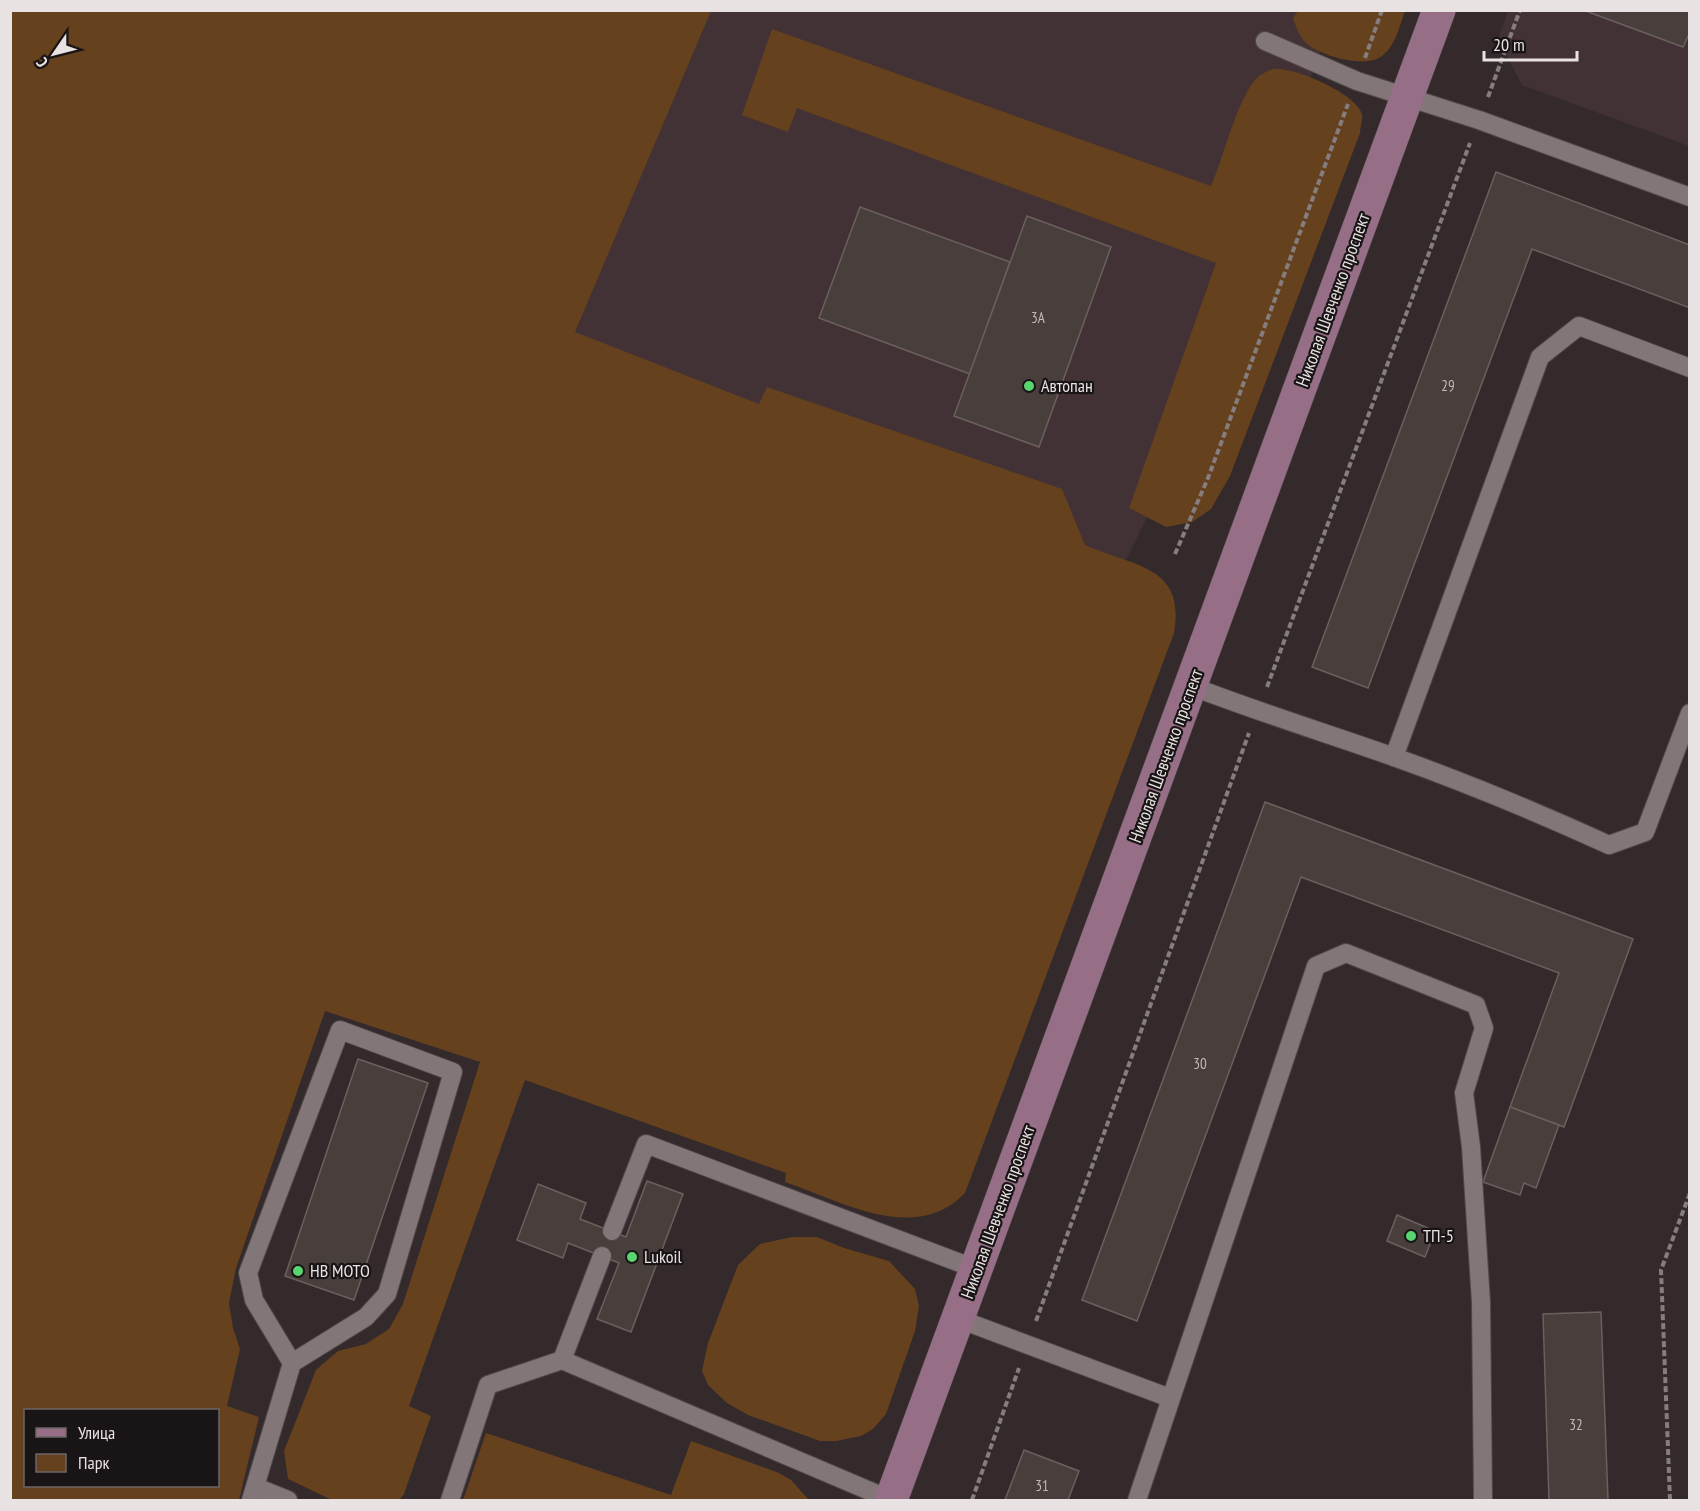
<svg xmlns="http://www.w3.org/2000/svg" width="1700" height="1511" viewBox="0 0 1700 1511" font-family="'PT Sans Narrow',sans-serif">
	<rect width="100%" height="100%" fill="#342a2c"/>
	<g fill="#423235">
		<path d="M689,11H1335L1154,503L1119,574L540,364Z"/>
		<path d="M1508,11H1689V146L1522,85L1498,39Z"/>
	</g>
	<g fill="#65411d" fill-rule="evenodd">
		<path d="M10,11H711L575,332L759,404L767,387L1062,489L1085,545C1134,567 1186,565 1174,633L965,1193C915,1245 841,1201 785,1182L786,1173L525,1080L409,1406L431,1416L404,1494L399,1500H332L288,1479L284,1451L316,1370L338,1351L366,1344L389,1329L403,1304L480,1062L325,1011L236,1268L229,1303L233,1328L240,1349L227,1406L259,1417L239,1500H11ZM26,1410H218V1486H26Z"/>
		<path d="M1298,11L1300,10L1405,11C1399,27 1396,45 1382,56C1366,69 1320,56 1306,43C1299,36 1296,27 1293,18Z"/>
		<path d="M772,29L1211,186C1223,160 1238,94 1259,76C1262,74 1271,69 1275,69C1295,67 1357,94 1362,114C1363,119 1360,128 1360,133L1230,476L1211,509L1192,522L1166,527L1129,508L1216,263L797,108L788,132L742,115Z"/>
		<path d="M792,1237H817L844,1248L889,1261L915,1289L919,1306L915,1331L886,1414L873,1429L861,1436L836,1441H820L748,1415L727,1403L708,1385L702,1371L708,1343L738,1265L760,1244Z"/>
		<path d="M486,1433L671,1495L691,1441L779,1473L791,1480L809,1500H463Z"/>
	</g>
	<g fill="#483e3b" stroke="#6b605d" stroke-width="1.5">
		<path d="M1583,10H1690V32L1683,47Z"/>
		<path d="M1496,172L1690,245V308L1532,249L1368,688L1312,667Z"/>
		<path d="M860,207L1010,262L970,374L819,318Z"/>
		<path d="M1027,216L1111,247L1039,447L954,416Z"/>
		<path d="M1265,802L1633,939L1564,1127L1510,1107L1559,973L1301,877L1137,1321L1082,1300Z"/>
		<path d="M358,1059L428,1083L354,1300L285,1276Z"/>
		<path d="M1510,1107L1559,1125L1536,1188L1524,1183L1520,1195L1483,1182Z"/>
		<path d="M647,1181L683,1194L631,1332L597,1319L619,1263L568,1243L563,1258L517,1240L538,1184L586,1203L580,1219L626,1237Z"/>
		<path d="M1397,1215L1435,1231L1425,1257L1387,1241Z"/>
		<path d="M1601,1312L1608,1500H1549L1543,1314Z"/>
		<path d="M1024,1450L1079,1471L1068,1500H1005Z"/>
	</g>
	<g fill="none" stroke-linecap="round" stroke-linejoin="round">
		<defs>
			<g id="service">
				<path d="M1265,41L1357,81L1479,120L1690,197"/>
				<path d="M1191,686C1258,712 1326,733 1394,757C1467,783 1539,813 1609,845L1645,832L1690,713"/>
				<path d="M1394,757L1540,357L1579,326L1690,368"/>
				<path d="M612,1231L646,1144L976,1269"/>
				<path d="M602,1256L562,1360L891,1500"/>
				<path d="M959,1319L1170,1398"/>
				<path d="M256,1487L288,1500"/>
				<path d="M251,1500L292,1363L366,1317L387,1294L453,1072L340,1030L248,1273L254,1300L292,1363"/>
				<path d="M450,1500L488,1385L562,1360"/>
				<path d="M1137,1500L1316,966L1346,953L1476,1005L1484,1028L1464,1093L1471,1147L1481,1302L1483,1500"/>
			</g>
			<path id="secondary" d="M891,1500L1439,10"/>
		</defs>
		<use href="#service" stroke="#51494a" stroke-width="20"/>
		<use href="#secondary" stroke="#51494a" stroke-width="34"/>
		<g stroke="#867d7f" stroke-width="4" stroke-dasharray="6 3" stroke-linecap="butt">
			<path d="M1365,58L1382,10"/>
			<path d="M1488,97L1520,10"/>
			<path d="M1175,554L1208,478L1348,104"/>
			<path d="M1267,687L1470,143"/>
			<path d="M1036,1321L1249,733"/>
			<path d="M972,1500L1019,1368"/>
			<path d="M1670,1500L1661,1270L1690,1193"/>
		</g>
		<use href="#service" stroke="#827678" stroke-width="18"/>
		<use href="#secondary" stroke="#966e85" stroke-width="33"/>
	</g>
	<g fill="#58d56f" stroke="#191415" stroke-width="2">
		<circle cx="1029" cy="386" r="6"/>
		<circle cx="1411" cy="1236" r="6"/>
		<circle cx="632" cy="1257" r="6"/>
		<circle cx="298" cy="1271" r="6"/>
	</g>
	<g text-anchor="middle" stroke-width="4.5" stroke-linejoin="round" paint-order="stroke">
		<g font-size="15" fill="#c1b9b9">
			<text x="1038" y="323">3А</text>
			<text x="1448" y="391">29</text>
			<text x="1200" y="1069">30</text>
			<text x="1576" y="1430">32</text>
			<text x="1042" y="1491">31</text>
		</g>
		<g font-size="18" fill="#e9e2e3" stroke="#191415">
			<text transform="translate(1333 300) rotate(-70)" y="6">Николая Шевченко проспект</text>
			<text transform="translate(1166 756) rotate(-70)" y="6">Николая Шевченко проспект</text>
			<text transform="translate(998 1212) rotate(-70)" y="6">Николая Шевченко проспект</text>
		</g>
		<g font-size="18" fill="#e9e2e3" stroke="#191415" text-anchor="start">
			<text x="1041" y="392">Автопан</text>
			<text x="1423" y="1242">ТП-5</text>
			<text x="644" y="1263">Lukoil</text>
			<text x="310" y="1277">HB MOTO</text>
		</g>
	</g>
	<rect width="1700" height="1511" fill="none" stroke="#e9e2e3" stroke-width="24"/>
	<rect x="24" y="1409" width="195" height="78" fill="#191415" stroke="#6c6667" stroke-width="1.5"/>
	<rect x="36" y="1428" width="30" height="9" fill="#966e85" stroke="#6c6667" stroke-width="1.5"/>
	<text x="78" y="1439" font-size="18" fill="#e9e2e3">Улица</text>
	<rect x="36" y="1454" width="30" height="18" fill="#65411d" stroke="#6c6667" stroke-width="1.5"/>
	<text x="78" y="1469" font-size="18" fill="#e9e2e3">Парк</text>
	<g transform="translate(54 54) rotate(235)" stroke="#191415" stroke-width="4.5" paint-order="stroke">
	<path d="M0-4.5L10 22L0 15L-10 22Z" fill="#e9e2e3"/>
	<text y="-9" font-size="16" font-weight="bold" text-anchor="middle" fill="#e9e2e3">С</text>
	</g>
	<path d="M1484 51v9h93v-9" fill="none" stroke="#e9e2e3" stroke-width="3"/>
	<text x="1493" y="51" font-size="18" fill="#e9e2e3" stroke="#191415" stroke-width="4.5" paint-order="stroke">20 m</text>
</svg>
